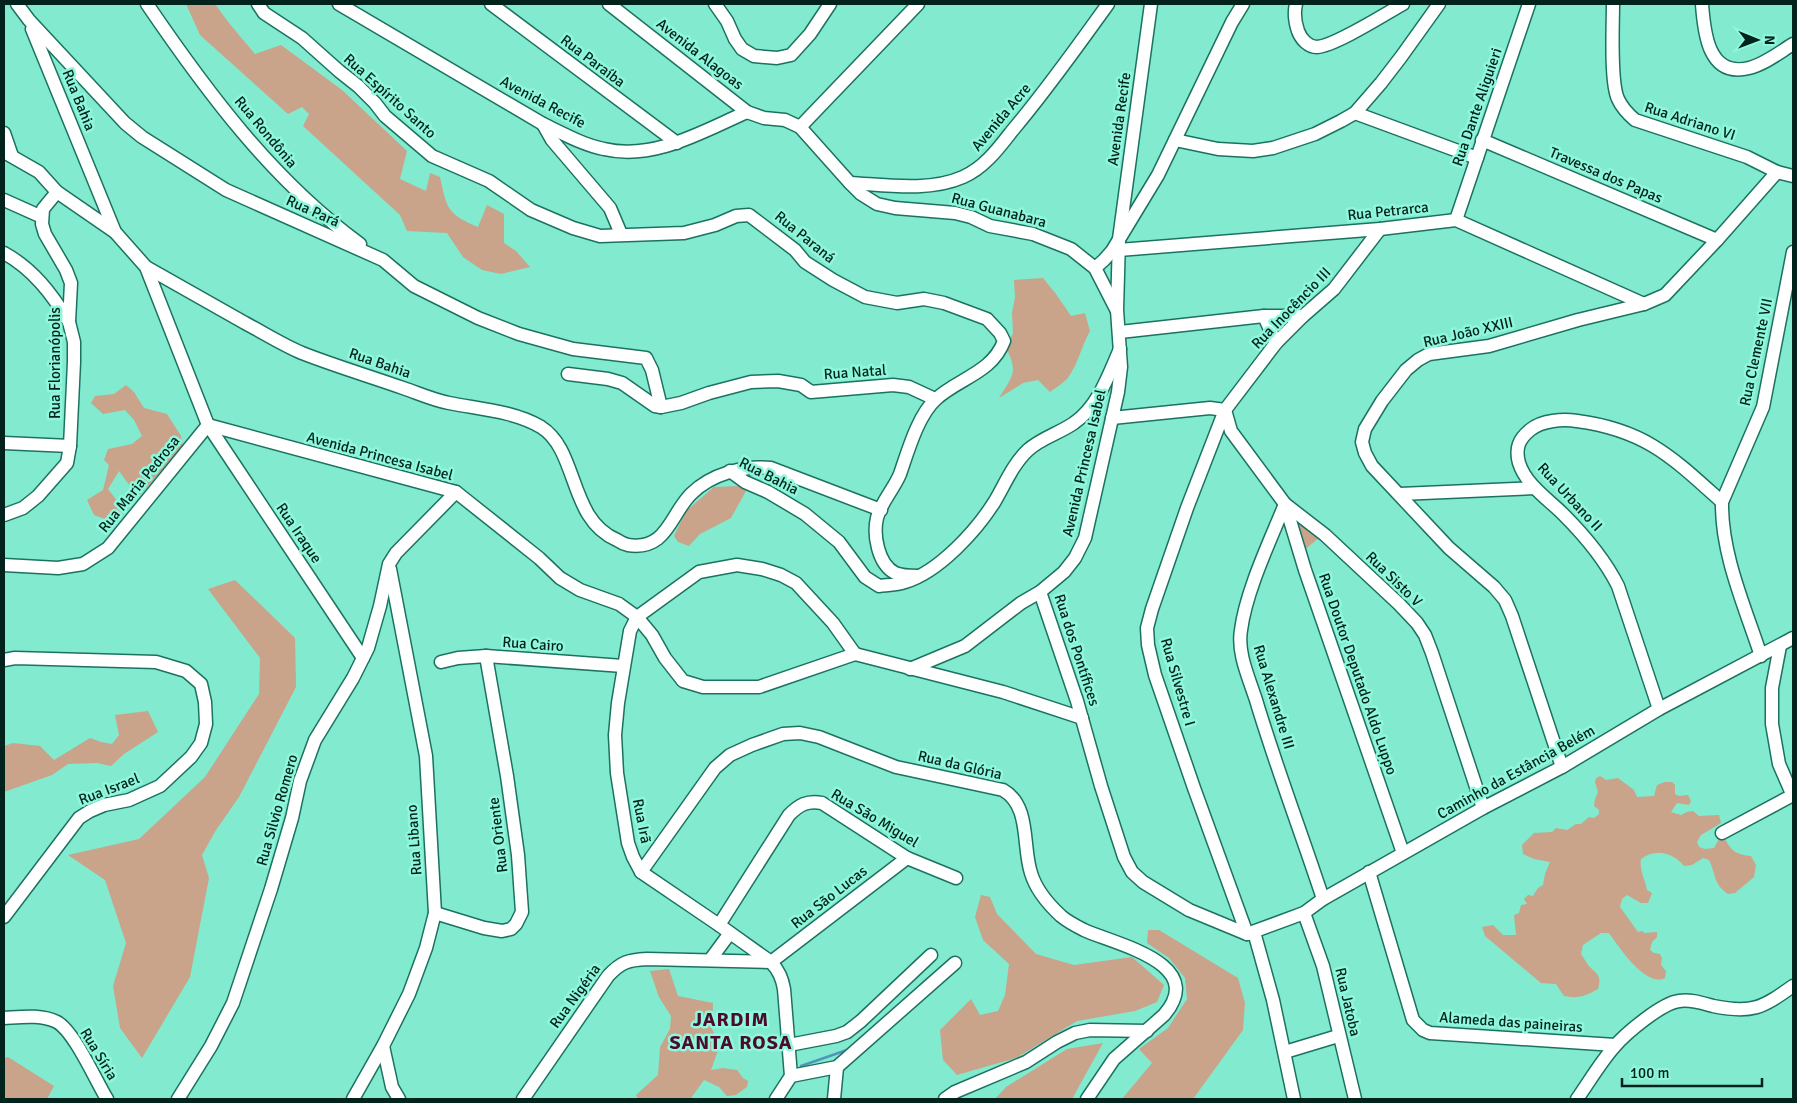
<svg xmlns="http://www.w3.org/2000/svg" width="1797" height="1103" viewBox="0 0 1797 1103" font-family="Signika,sans-serif">
	<rect width="100%" height="100%" fill="#82eacf"/>
	<g fill="#c9a38a">
		<path d="M186,4H215L229,23L255,54L281,45L342,90L407,151L400,179L426,191L430,173L440,177C447,209 447,214 478,227L487,205L504,214V243L516,251L530,267L501,274L482,270L463,257L447,233L407,231L400,215L303,126L309,114L302,107L288,114L200,35Z"/>
		<path d="M1043,278L1056,294L1071,316L1085,313L1090,331C1081,347 1078,365 1067,379C1062,384 1055,388 1050,392L1038,380L1023,383L999,398C1012,376 1019,373 1006,348L1013,333L1012,312L1015,298L1014,280Z"/>
		<path d="M126,385L134,392L144,408L167,414L181,436L183,446L140,495L130,486L119,471L108,489L125,511L116,523L94,515L87,500L103,490L109,465L104,460L108,449L132,444L142,436L134,420L125,410L103,414L91,403L95,396L114,394Z"/>
		<path d="M740,486L747,489L731,518L700,534L689,546L678,542L674,536L686,511L714,487Z"/>
		<path d="M1299,525L1306,526L1320,537L1303,551Z"/>
		<path d="M235,580L295,638L296,687L239,797L216,830L202,855L209,878L190,977L142,1058L120,1028L113,986L126,943L105,880L68,855L139,839L205,777L259,694L260,658L208,589Z"/>
		<path d="M148,711L158,732L124,754L111,766L97,763L68,764L52,775L4,792V746L13,743L40,746L54,760L90,738L101,742L112,744L119,735L115,715Z"/>
		<path d="M1600,776L1606,780L1618,778L1634,790L1637,797L1654,796L1657,785L1665,782H1672L1675,785V794L1679,796L1688,795L1691,801L1689,805L1677,803L1671,812L1681,815L1687,812L1693,811L1699,816L1719,815L1721,823L1701,835L1697,842L1699,847L1705,849L1714,848L1719,839H1725C1731,851 1737,855 1751,856L1756,865L1754,877L1735,893L1728,894C1713,884 1716,874 1709,860L1703,858L1692,865L1684,866C1673,852 1655,848 1641,859C1639,869 1645,879 1647,890L1652,893L1648,903H1641L1627,895L1622,899L1620,907L1638,932L1642,931L1645,933L1657,932V937L1652,942L1650,950L1654,953L1660,954L1662,958L1661,965L1666,971L1665,978C1646,988 1619,947 1609,933H1601L1583,945L1581,954C1584,958 1586,962 1588,965C1597,975 1602,974 1598,989C1586,996 1578,999 1564,996L1556,984L1541,983L1485,936L1482,927L1493,925L1503,935H1516L1514,915L1519,913L1521,905L1527,904L1524,899L1528,895L1533,896L1538,888L1543,885L1545,874L1550,862L1534,859L1523,854L1522,845L1534,833L1552,832L1556,828L1567,830L1576,824H1581L1589,817L1594,818L1599,814V810L1594,806L1595,799L1598,792L1595,782L1596,778Z"/>
		<path d="M981,895L990,897L997,914L1036,954L1074,965L1132,957L1164,985L1157,1002L1135,1011L1077,1021L1016,1058L957,1075L943,1060L940,1030L971,999L980,1015L998,1011L1005,995L1009,964L983,940L975,917Z"/>
		<path d="M1148,930H1159L1238,978L1245,1003L1243,1030L1193,1099H1122L1152,1063L1139,1049L1168,1028L1187,999L1185,978L1169,958L1147,943Z"/>
		<path d="M669,969L678,996L713,1003L712,1029L720,1045L711,1070L723,1068L737,1070L743,1078L748,1081L747,1087L736,1095L727,1096L719,1087L704,1080L691,1098V1099H638L636,1095L658,1075L660,1047L670,1029L671,1016L659,997L650,971Z"/>
		<path d="M1103,1043L1072,1099H995L1006,1087L1067,1049Z"/>
		<path d="M8,1057L54,1086L47,1099H4V1058Z"/>
	</g>
	<g fill="none" stroke-linecap="round" stroke-linejoin="round">
		<g stroke="#5295bb" stroke-width="2.5">
			<path d="M924,982L931,976"/>
			<path d="M801,1066L847,1050"/>
		</g>
		<defs>
			<g id="minor">
				<path d="M17,4L29,20L125,123L142,137L226,190L383,260L414,286L478,318L519,334L573,349L646,358L652,370L661,407"/>
				<path d="M147,4C207,92 273,181 360,244"/>
				<path d="M258,4L264,13L302,38L339,71L358,86L375,103L385,116L432,156L489,181L531,210L573,228L600,236L684,233L715,225L736,216L749,215L795,250L805,262L833,280L865,297L897,303L924,299L944,303L987,319L1000,333L1004,341C992,373 959,378 936,399C918,415 908,451 900,474C894,489 881,502 877,518C873,535 878,564 895,573C902,576 911,576 918,576"/>
				<path d="M339,4L543,124C562,133 583,145 604,149C654,161 703,131 747,112"/>
				<path d="M491,4L677,143"/>
				<path d="M609,4L747,112L764,118L785,120L800,127L850,183L861,194L877,204L895,208L955,213L971,217L990,226L1033,234L1071,249L1095,268L1116,309"/>
				<path d="M715,4L727,21L735,39L742,49L754,56L777,58L791,55L810,34L830,4"/>
				<path d="M1296,4C1294,12 1295,22 1298,31C1301,39 1308,47 1317,47C1335,46 1385,14 1403,4"/>
				<path d="M1613,4C1613,25 1610,82 1618,99C1622,108 1628,114 1635,120L1747,157L1777,172L1793,176"/>
				<path d="M1702,4C1704,32 1708,78 1749,68C1765,64 1780,52 1793,44"/>
				<path d="M32,29L115,232L146,267L208,425L363,658"/>
				<path d="M1355,113L1477,158"/>
				<path d="M543,124L552,140L610,208L621,234"/>
				<path d="M800,127L918,4"/>
				<path d="M4,133L12,156"/>
				<path d="M1175,140L1218,149L1253,151L1273,148L1315,134L1341,121L1355,113L1381,83L1401,57L1439,4"/>
				<path d="M1482,140L1717,240"/>
				<path d="M4,152L39,172L57,192L115,232"/>
				<path d="M850,183C886,185 929,192 963,177C984,168 998,149 1012,131C1046,91 1077,47 1108,4"/>
				<path d="M4,200L42,217"/>
				<path d="M1456,220L1529,4"/>
				<path d="M1119,250L1380,229L1456,220L1644,304"/>
				<path d="M4,253C33,269 52,294 69,322"/>
				<path d="M146,267C179,286 212,304 245,323C264,333 283,345 302,353C335,366 369,376 403,388C418,393 433,400 449,403C479,409 514,411 541,427C579,451 568,519 617,540C620,542 624,544 628,545C667,551 670,515 691,494C711,474 744,465 771,468L881,510"/>
				<path d="M1095,268L1104,260L1112,251L1158,175L1232,22L1243,4"/>
				<path d="M1264,316L1276,343"/>
				<path d="M1120,332L1264,316H1303"/>
				<path d="M568,374L608,379L622,383L655,406L661,407L681,403L709,393L751,382L778,381L801,385L811,392L893,385L909,387L935,399"/>
				<path d="M1225,410L1231,431L1285,504L1325,535L1399,604L1417,623L1425,635L1432,653L1483,808"/>
				<path d="M1112,418L1210,408L1225,410"/>
				<path d="M208,425L456,492L539,558L560,578L580,590L619,604L637,617L652,635L665,658L683,681L703,687H759L855,654L1003,692L1082,718"/>
				<path d="M4,443L70,446"/>
				<path d="M730,471L745,482L768,492L805,514L839,542L865,577L879,586C887,585 897,585 905,582C939,572 977,530 995,501C1005,484 1013,464 1028,450C1041,438 1060,433 1074,423C1098,407 1109,374 1120,349"/>
				<path d="M1400,494L1535,488"/>
				<path d="M1285,504C1270,541 1246,591 1241,630C1237,653 1249,678 1256,700C1276,767 1301,832 1323,899"/>
				<path d="M1285,504L1305,570L1403,853"/>
				<path d="M4,515L23,508L38,496L67,463L70,446L74,362V342L69,322L71,283L66,270L45,234L42,224L43,209L57,192"/>
				<path d="M4,565L58,568L83,564L108,548L208,425"/>
				<path d="M1040,592L1077,701L1101,786L1124,857L1132,872L1143,882L1189,910L1247,934L1304,913L1323,899L1483,808L1562,767L1659,709L1793,638"/>
				<path d="M1780,646L1772,688V724L1779,764L1793,796"/>
				<path d="M1761,656C1745,607 1721,554 1722,502L1763,407L1793,252"/>
				<path d="M4,660L15,658L156,662L186,671L201,684L205,702L206,724L201,743L191,757L160,786L129,800L104,805L90,811L79,818L4,917"/>
				<path d="M441,662L458,658L486,656L623,666"/>
				<path d="M910,669L965,646L1021,603L1040,592L1064,572L1075,558L1085,538L1118,392L1121,367L1117,310L1119,239L1151,4"/>
				<path d="M1659,709L1618,586C1604,558 1585,536 1563,514C1548,499 1526,485 1519,463C1515,448 1519,439 1530,430C1542,420 1563,419 1577,421C1646,430 1673,458 1722,502"/>
				<path d="M1562,767L1512,616L1505,600L1494,587L1449,548L1372,466L1365,453L1362,442L1365,429L1382,401L1406,370L1418,360L1429,354L1489,346L1578,320L1644,304L1665,295L1717,240L1777,172"/>
				<path d="M1722,833L1793,795"/>
				<path d="M641,872L715,768L730,755L752,745L783,734L800,733L819,737L896,767L1003,790C1031,806 1022,846 1031,873C1036,890 1048,904 1061,916C1067,921 1076,926 1084,930C1114,944 1209,963 1164,1015L1114,1059L1087,1099"/>
				<path d="M1369,872L1413,1020L1423,1030L1430,1033L1615,1045"/>
				<path d="M435,913L484,928L502,931L511,929L516,924L522,912L518,855L507,776L486,656"/>
				<path d="M1304,913L1323,966L1355,1099"/>
				<path d="M719,925L789,815C799,805 807,800 822,803L907,858L956,878"/>
				<path d="M1254,932L1273,1000L1294,1099"/>
				<path d="M1247,934L1194,788L1155,675L1148,645L1147,628L1152,609L1187,508L1225,410L1276,343L1303,316L1334,289L1380,229"/>
				<path d="M710,960L730,933"/>
				<path d="M771,962L907,858"/>
				<path d="M4,1018C21,1017 41,1014 57,1022C74,1031 96,1081 107,1099"/>
				<path d="M789,1045L836,1036L847,1032L861,1021L931,955"/>
				<path d="M383,1046L392,1087L399,1099"/>
				<path d="M1285,1052L1338,1036"/>
				<path d="M791,1076L837,1067L955,963"/>
				<path d="M178,1099L211,1046L233,1003L271,889L292,818L300,781L315,740L353,678L368,648L380,606L389,564L396,553L456,492"/>
				<path d="M353,1099L383,1046L409,994L426,948L435,913L426,756L390,569"/>
				<path d="M523,1099L608,976C621,962 628,960 647,959L771,962"/>
				<path d="M776,1099L791,1076L784,989C782,978 779,971 771,962L719,925L641,872L633,857L628,843L617,773L615,735L618,703L630,631L637,617L699,572L737,565L762,569L781,575L796,583L833,623L855,654"/>
				<path d="M834,1099L837,1067"/>
				<path d="M945,1099L955,1092L1026,1062L1057,1042L1075,1033L1090,1030L1147,1031"/>
				<path d="M1577,1099C1589,1082 1600,1063 1614,1047C1626,1033 1662,1003 1679,1001C1690,999 1702,1003 1713,1006C1752,1014 1762,1008 1793,986"/>
			</g>
		</defs>
		<use href="#minor" stroke="#1c7260" stroke-width="15"/>
		<use href="#minor" stroke="#fff" stroke-width="12"/>
	</g>
	<g text-anchor="middle" stroke-width="5" stroke-linejoin="round" paint-order="stroke">
		<g font-size="15" fill="#01231b" stroke="#8ff7dc">
			<text transform="translate(700 54) rotate(38)" y="5">Avenida Alagoas</text>
			<text transform="translate(593 61) rotate(37)" y="5">Rua Paraíba</text>
			<text transform="translate(390 96) rotate(42)" y="5">Rua Espírito Santo</text>
			<text transform="translate(79 100) rotate(68)" y="5">Rua Bahia</text>
			<text transform="translate(543 102) rotate(28)" y="5">Avenida Recife</text>
			<text transform="translate(1477 107) rotate(-71)" y="5">Rua Dante Aliguieri</text>
			<text transform="translate(1001 117) rotate(-50)" y="5">Avenida Acre</text>
			<text transform="translate(1119 119) rotate(-82)" y="5">Avenida Recife</text>
			<text transform="translate(1690 121) rotate(18)" y="5">Rua Adriano VI</text>
			<text transform="translate(266 132) rotate(50)" y="5">Rua Rondônia</text>
			<text transform="translate(1606 175) rotate(23)" y="5">Travessa dos Papas</text>
			<text transform="translate(999 210) rotate(15)" y="5">Rua Guanabara</text>
			<text transform="translate(313 211) rotate(24)" y="5">Rua Pará</text>
			<text transform="translate(1388 211) rotate(-6)" y="5">Rua Petrarca</text>
			<text transform="translate(805 237) rotate(39)" y="5">Rua Paraná</text>
			<text transform="translate(1291 308) rotate(-46)" y="5">Rua Inocêncio III</text>
			<text transform="translate(1468 332) rotate(-13)" y="5">Rua João XXIII</text>
			<text transform="translate(1756 352) rotate(-78)" y="5">Rua Clemente VII</text>
			<text transform="translate(55 363) rotate(-90)" y="5">Rua Florianópolis</text>
			<text transform="translate(380 363) rotate(19)" y="5">Rua Bahia</text>
			<text transform="translate(855 372) rotate(-4)" y="5">Rua Natal</text>
			<text transform="translate(380 456) rotate(15)" y="5">Avenida Princesa Isabel</text>
			<text transform="translate(1084 463) rotate(-77)" y="5">Avenida Princesa Isabel</text>
			<text transform="translate(769 476) rotate(27)" y="5">Rua Bahia</text>
			<text transform="translate(139 484) rotate(-51)" y="5">Rua Maria Pedrosa</text>
			<text transform="translate(1570 497) rotate(47)" y="5">Rua Urbano II</text>
			<text transform="translate(299 533) rotate(56)" y="5">Rua Iraque</text>
			<text transform="translate(1394 579) rotate(44)" y="5">Rua Sisto V</text>
			<text transform="translate(533 644) rotate(4)" y="5">Rua Cairo</text>
			<text transform="translate(1077 650) rotate(72)" y="5">Rua dos Pontífices</text>
			<text transform="translate(1358 674) rotate(71)" y="5">Rua Doutor Deputado Aldo Luppo</text>
			<text transform="translate(1178 682) rotate(74)" y="5">Rua Silvestre I</text>
			<text transform="translate(1274 697) rotate(73)" y="5">Rua Alexandre III</text>
			<text transform="translate(960 765) rotate(13)" y="5">Rua da Glória</text>
			<text transform="translate(1516 772) rotate(-29)" y="5">Caminho da Estância Belém</text>
			<text transform="translate(109 789) rotate(-21)" y="5">Rua Israel</text>
			<text transform="translate(277 810) rotate(-74)" y="5">Rua Silvio Romero</text>
			<text transform="translate(875 818) rotate(31)" y="5">Rua São Miguel</text>
			<text transform="translate(642 821) rotate(79)" y="5">Rua Irã</text>
			<text transform="translate(498 835) rotate(-97)" y="5">Rua Oriente</text>
			<text transform="translate(414 840) rotate(-94)" y="5">Rua Libano</text>
			<text transform="translate(829 897) rotate(-38)" y="5">Rua São Lucas</text>
			<text transform="translate(575 996) rotate(-54)" y="5">Rua Nigéria</text>
			<text transform="translate(1348 1002) rotate(77)" y="5">Rua Jatoba</text>
			<text transform="translate(1511 1022) rotate(4)" y="5">Alameda das paineiras</text>
			<text transform="translate(99 1054) rotate(59)" y="5">Rua Síria</text>
		</g>
		<g font-size="20" font-weight="bold" letter-spacing="1" fill="#4c0b2c" stroke="#8ff7dc">
			<text x="731" y="1026">JARDIM<tspan x="731" dy="23">SANTA ROSA</tspan></text>
		</g>
	</g>
	<rect width="1797" height="1103" fill="none" stroke="#01231b" stroke-width="10"/>
	<g transform="translate(1757 40) rotate(91)" stroke="#8ff7dc" stroke-width="4" paint-order="stroke">
	<path d="M0-4L9 19L0 12L-9 19Z" fill="#01231b"/>
	<text y="-8" font-size="14" font-weight="bold" text-anchor="middle" fill="#01231b">N</text>
	</g>
	<path d="M1622 1078v8h140v-8" fill="none" stroke="#01231b" stroke-width="2.5"/>
	<text x="1630" y="1078" font-size="15" fill="#01231b" stroke="#8ff7dc" stroke-width="4" paint-order="stroke">100 m</text>
</svg>
